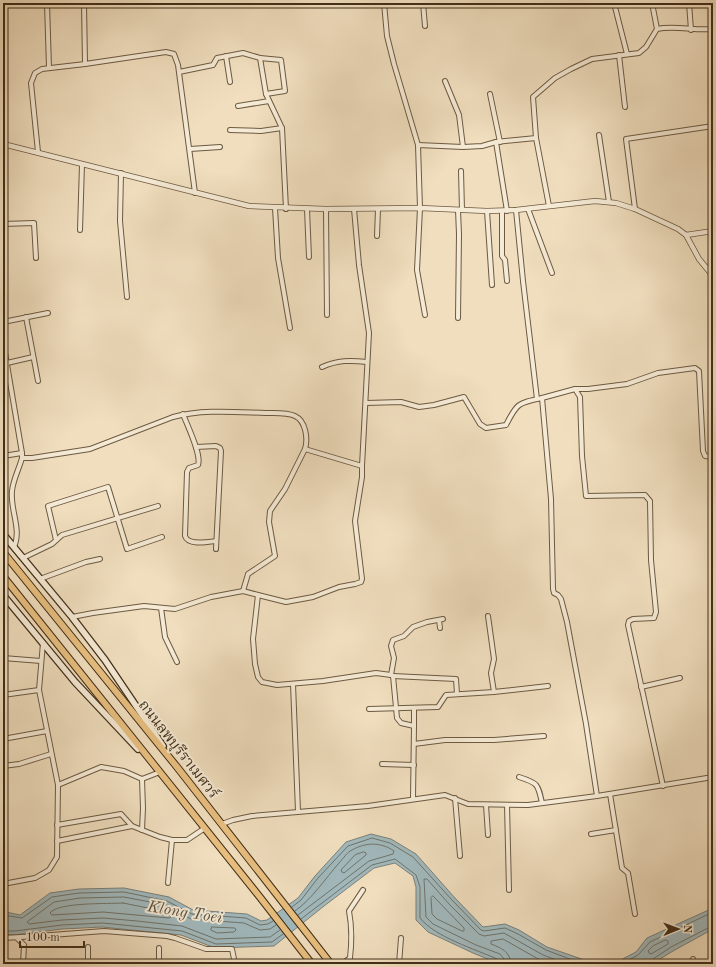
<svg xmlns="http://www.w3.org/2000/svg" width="716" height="967" viewBox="0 0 716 967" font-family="'Old Standard TT','Noto Serif Thai',serif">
	<rect width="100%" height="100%" fill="#f0debe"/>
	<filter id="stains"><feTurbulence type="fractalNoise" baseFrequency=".005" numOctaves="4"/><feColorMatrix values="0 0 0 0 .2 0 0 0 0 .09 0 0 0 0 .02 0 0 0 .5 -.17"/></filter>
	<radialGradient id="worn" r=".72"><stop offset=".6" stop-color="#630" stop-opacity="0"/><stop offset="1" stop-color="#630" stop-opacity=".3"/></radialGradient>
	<g fill="#a1b9bd" stroke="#7b817b">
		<path d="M371,834L391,839L416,854L455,898L483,927L505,924L519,930L547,947L596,964H500L473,953L428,932L416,920V887L413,876L395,863L374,868L324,906L274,946L215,948L181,935L102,927L62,929L15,935L3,934V910L6,912L20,915L50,893L79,889L124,888L169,897L193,910L247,914L261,921L267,920L298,898L315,876L346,842Z"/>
		<path d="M713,908V929L673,951L652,964H613L636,952L647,938Z"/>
	</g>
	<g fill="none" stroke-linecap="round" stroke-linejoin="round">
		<g stroke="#71746a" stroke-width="1">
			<path d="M364,852L366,853V855L344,873L342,872L341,870L355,855Z"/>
			<path d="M433,896L464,928V931H462L437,919L432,914L431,898Z"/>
			<path d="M123,903L163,911L170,915L171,917L169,918L103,912L52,915L50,913C58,902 108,904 123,903Z"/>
			<path d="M292,907L301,900L318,878L348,846L372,838L390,843L413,857L452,900L481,930L484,931L505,928L518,934L546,950L583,964"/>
			<path d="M295,911C312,899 325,879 339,863C343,859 347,852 352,850C366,842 381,842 394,851L393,854L369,861L298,915"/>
			<path d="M3,915L22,918L52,897L79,893L124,892L167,901L192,914L246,918L260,925L268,924L273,921"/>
			<path d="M301,919L372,865L395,859L416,875L420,887V918C435,937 475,949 497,959L500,964"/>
			<path d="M276,925L270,929L260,930L244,923L191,919L166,905L124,897L80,898L54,902L27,922L29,924L62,920L103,918L137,921L182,926L216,939L270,937L280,930"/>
			<path d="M212,927L235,928L236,930L234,932L217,933L211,930Z"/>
			<path d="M3,931H15L62,925L103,923L182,931L216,944L272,942L283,934"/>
			<path d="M666,940L668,941V944L651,954L649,953L648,951L653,946Z"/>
			<path d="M505,964L504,959L500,954L476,945L433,924L426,917L424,879H427L449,904L479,934L484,936L504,933L543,955L567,964"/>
			<path d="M511,964C510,951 501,948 491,944V941L503,939L540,960L550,964"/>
			<path d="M621,964L638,955L650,942L713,912"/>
			<path d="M651,964L653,959L671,947L710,927L713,926"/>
		</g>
		<defs>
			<g id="minor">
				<path d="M47,3L49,68"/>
				<path d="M384,3L387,36L394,64L418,145"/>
				<path d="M423,3L425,26"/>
				<path d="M614,3L627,54"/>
				<path d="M652,3L657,29"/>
				<path d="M689,3L691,30"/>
				<path d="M619,55L625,107"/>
				<path d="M226,56L230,82"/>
				<path d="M260,58L281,60L285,91L266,94"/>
				<path d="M85,64L166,52L174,54L178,65L195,193"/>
				<path d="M179,72L213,65L217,58L243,53L260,58L266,94L282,128L286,209"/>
				<path d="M445,81L459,115L463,147"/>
				<path d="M490,94L500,142"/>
				<path d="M238,106L269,101"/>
				<path d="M230,130L261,131L282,128"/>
				<path d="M599,135L609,202"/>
				<path d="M496,142L507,211"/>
				<path d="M190,149L220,147"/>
				<path d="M38,152L31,83L35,73L42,69L85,64L84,3"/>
				<path d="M461,171L462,210"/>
				<path d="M121,173L120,221L127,297"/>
				<path d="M549,206L536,138L533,97L555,78L571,69L592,59L639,53L646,47L657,29C675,25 694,31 713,29"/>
				<path d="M275,208L278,258L290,328"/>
				<path d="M307,209L309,257"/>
				<path d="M326,209L327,315"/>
				<path d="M528,209L552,273"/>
				<path d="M635,209L626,139L713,126"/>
				<path d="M458,210L459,234L458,318"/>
				<path d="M516,210L523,281L537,399"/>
				<path d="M487,211L492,285"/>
				<path d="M502,211V256L505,260L507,281"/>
				<path d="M3,224L34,223L36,258"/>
				<path d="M80,230L82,164"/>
				<path d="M377,236L378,209"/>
				<path d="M425,315L417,270L420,208L418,145L463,147L482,146L496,142L536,138"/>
				<path d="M26,317L38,381"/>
				<path d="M3,322L48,313"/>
				<path d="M3,341L22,453V458C19,469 13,480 12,491C10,510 22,530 14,547"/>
				<path d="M7,363L33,357"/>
				<path d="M322,367C338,360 350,360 367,362"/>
				<path d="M575,389H588L627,384L658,373L695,368L699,371L703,451L705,456L713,457"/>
				<path d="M542,398L575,389L580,397L582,456L586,496L645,495L650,501L651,560L656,612L654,618L633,619L629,621L628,625L663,786"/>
				<path d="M366,403L401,402L419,407L434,405L464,397L480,424L486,428L506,425C517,403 518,403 542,398L551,499L553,589L554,593L558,595L561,599L567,622L586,724L597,796"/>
				<path d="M183,414C187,425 202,455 198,465L189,468L187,472L185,536C188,546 208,542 216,541"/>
				<path d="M196,447L216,446L220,448L221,451L216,549"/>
				<path d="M3,456L22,453"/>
				<path d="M22,458H32L90,449L173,417C202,409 235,412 265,413C274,413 287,412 295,416C306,421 308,439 305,449"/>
				<path d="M56,540L48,506L108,487L127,549L162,537"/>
				<path d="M23,558L52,544L62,535L158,506"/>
				<path d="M40,579L86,562L100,559"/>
				<path d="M243,591L248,574L275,556L269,522L270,511L285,489L305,449L362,466L369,333L359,265L354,209"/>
				<path d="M258,595L286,602L313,597L339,587L355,584L361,582L362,579L355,521L362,477V466"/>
				<path d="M161,608L165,637L177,662"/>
				<path d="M488,616L494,659L491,673L494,692"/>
				<path d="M72,617L93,613L144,606L175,609L211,597L243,591L258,595L253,639L255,664L258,677L262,682L277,685L323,681L376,673L391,675L393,676L397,718L401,723L414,726L413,799"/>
				<path d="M439,620L440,628"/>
				<path d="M3,658L41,661"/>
				<path d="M391,675L394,658L391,646L393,640L404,636L413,627L427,622L443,619"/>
				<path d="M393,676L456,679L457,694"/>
				<path d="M293,684L298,811"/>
				<path d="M641,687L680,678"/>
				<path d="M3,695L39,690"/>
				<path d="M369,709L438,707L446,695L494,692L548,686"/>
				<path d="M414,726V708"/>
				<path d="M3,739L47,731"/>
				<path d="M414,744L445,740H494L544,736"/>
				<path d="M382,764L414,765"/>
				<path d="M3,766L19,764L51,754"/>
				<path d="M519,777C538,783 538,784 542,803"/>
				<path d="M58,785L101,767L124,771L142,779L160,772"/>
				<path d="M610,794L622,868L628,873L635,914"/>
				<path d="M455,798L460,856"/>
				<path d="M486,805L488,835"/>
				<path d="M507,805L509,890"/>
				<path d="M222,824L233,820L252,816L368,806L445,795L468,804L528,805L597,796L713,777"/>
				<path d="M57,825L121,814L132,826L160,837L172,840H187L205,828"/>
				<path d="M142,830L143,808L142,779"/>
				<path d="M591,834L616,830"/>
				<path d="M57,841L132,826"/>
				<path d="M168,883L172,840"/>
				<path d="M3,884L35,878L49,870L57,857L58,785L39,690L43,643"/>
				<path d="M3,938L38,936L104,931L167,936L175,938L206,949H232L235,964"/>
				<path d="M17,938L24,945L23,964"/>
				<path d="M88,947V964"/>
				<path d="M159,948V964"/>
				<path d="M693,959L694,964"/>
				<path d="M210,962V964"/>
				<path d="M342,964L350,958C352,941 352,927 349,911L363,890"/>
				<path d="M399,964L401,938"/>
			</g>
			<g id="tertiary">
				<path d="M3,144L249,206L326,209L420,208L487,211L516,210L595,201L616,203L635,209L678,229L686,235L713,231"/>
				<path d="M686,235L699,259L713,276"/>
			</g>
			<g id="secondary">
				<path d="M3,534L72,617L105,660L163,746"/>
				<path d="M3,595L75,682L138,749"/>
			</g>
			<g id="primary">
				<path d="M3,552L177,767L331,964"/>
				<path d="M3,576L259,896L312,964"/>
			</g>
		</defs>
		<use href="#minor" stroke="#6d5a42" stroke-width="6"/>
		<use href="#tertiary" stroke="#6d5a42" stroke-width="6"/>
		<use href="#secondary" stroke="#412e18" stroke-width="8"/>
		<use href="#primary" stroke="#412e18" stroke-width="8"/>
		<use href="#minor" stroke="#f5ead5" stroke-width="4"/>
		<use href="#tertiary" stroke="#f5ead5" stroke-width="4.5"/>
		<use href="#secondary" stroke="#f5ead5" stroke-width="5.5"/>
		<use href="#primary" stroke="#e8bf7f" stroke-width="6"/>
	</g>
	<g text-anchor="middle" stroke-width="4" stroke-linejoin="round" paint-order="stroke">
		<g font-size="15" fill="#412e18" stroke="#f5ead5">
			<text transform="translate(179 749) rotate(52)" y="5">ถนนลพบุรีราเมศวร์</text>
		</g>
		<g font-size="16" font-style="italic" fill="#595141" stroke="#f5ead5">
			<text transform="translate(185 911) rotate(9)" y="6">Klong Toei</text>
		</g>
	</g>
	<rect width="716" height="967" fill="none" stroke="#f0debe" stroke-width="16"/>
	<rect x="4" y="4" width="708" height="959" fill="none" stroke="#412e18" stroke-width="2"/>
	<rect x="8" y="8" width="700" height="951" fill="none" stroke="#412e18"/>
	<g transform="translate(678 929) rotate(89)" stroke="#f5ead5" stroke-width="3" paint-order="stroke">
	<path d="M0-3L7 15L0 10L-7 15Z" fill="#412e18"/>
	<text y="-6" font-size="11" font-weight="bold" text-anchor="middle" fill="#412e18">N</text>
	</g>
	<path d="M20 941v6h64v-6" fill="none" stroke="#412e18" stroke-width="2"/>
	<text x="26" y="941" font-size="12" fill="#412e18" stroke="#f5ead5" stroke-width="3" paint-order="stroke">100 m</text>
	<rect width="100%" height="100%" filter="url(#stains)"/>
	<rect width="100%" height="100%" fill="url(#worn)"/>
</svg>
